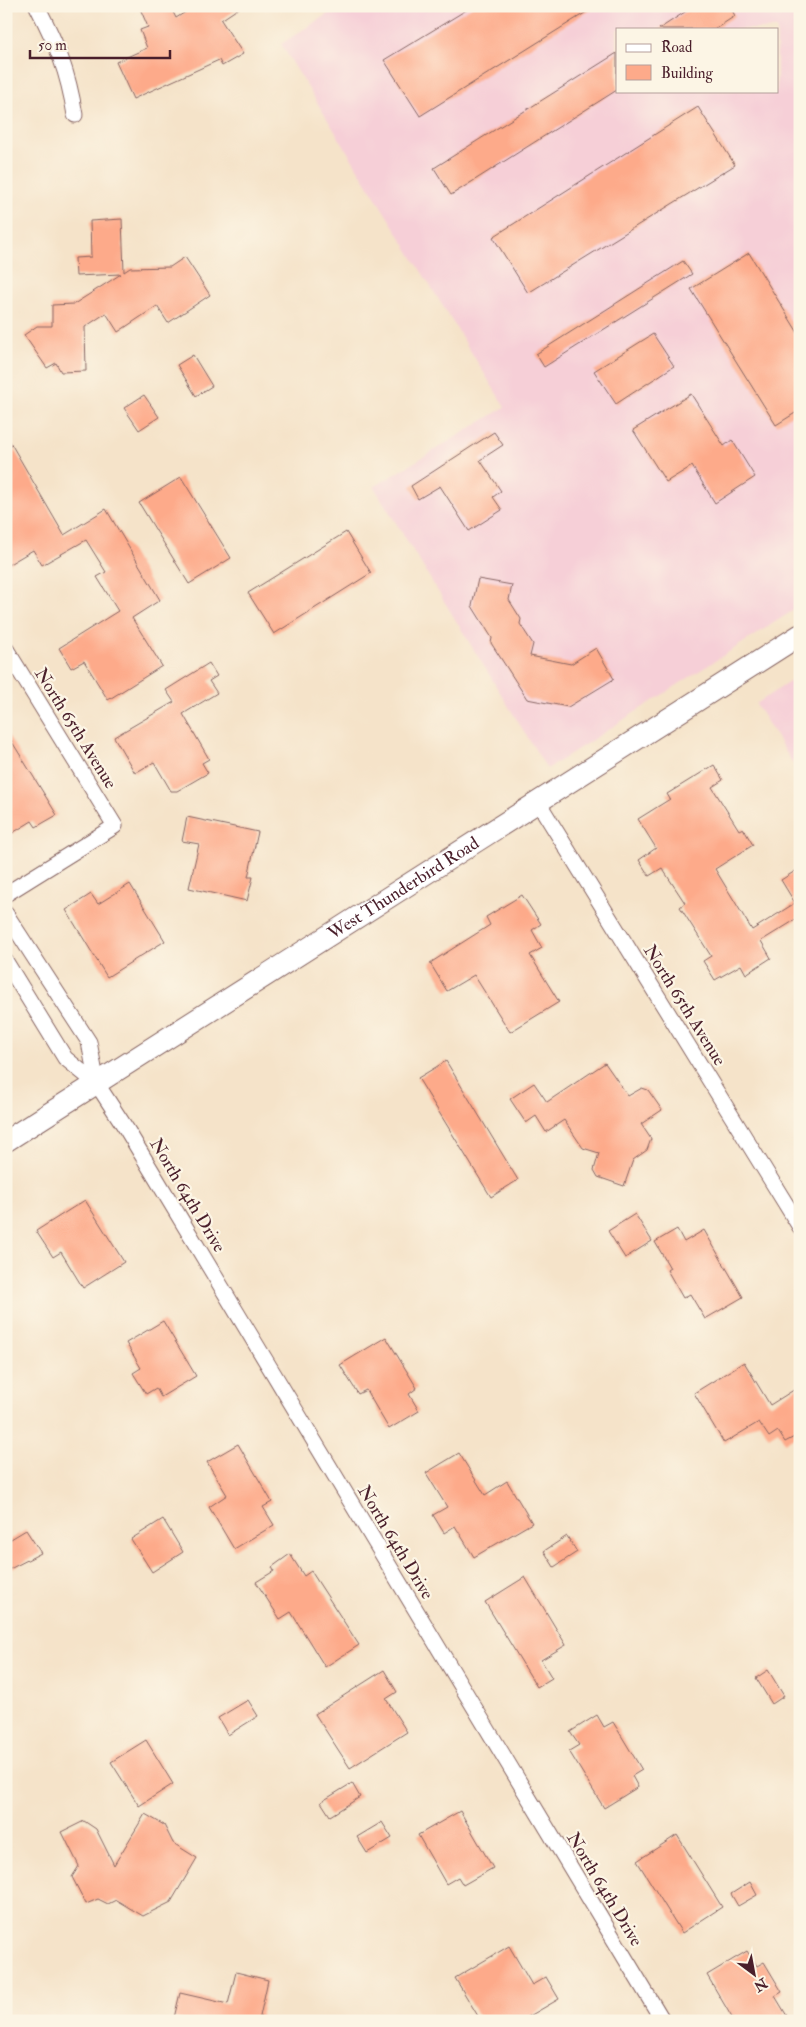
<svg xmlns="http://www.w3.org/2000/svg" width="806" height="2027" viewBox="0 0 806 2027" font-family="'IM FELL Double Pica',serif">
	<rect width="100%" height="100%" fill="#fcf5e5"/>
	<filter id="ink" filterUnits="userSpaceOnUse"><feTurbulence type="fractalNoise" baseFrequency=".02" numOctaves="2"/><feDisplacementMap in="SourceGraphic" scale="10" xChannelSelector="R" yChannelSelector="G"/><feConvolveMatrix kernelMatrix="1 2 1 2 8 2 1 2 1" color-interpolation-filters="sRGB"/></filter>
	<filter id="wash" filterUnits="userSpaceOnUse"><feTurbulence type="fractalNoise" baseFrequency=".0096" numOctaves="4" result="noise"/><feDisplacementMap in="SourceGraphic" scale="20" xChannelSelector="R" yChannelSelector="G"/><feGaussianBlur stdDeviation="1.12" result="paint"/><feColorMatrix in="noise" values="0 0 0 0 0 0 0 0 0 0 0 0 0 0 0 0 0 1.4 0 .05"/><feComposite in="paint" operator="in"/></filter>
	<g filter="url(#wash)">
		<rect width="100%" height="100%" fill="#f5e3c9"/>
		<g fill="#f6cfd7" fill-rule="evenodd">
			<path d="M340,6H800V606L547,769L374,487L505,407L281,44ZM617,29H777V91H617Z"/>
			<path d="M800,675V775L756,704Z"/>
		</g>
		<g id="blocks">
			<g fill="#fdaa8a">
				<path d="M139,6H170L176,18L195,6H242L221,20L243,54L222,66L219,60L133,99L116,62L147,48L140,30L148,27Z"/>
				<path d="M473,6H596L420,116L384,60Z"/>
				<path d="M694,6H730L735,16L715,29H659Z"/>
				<path d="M617,53V90L451,195L434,168Z"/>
				<path d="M698,107L735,165L528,293L493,237Z"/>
				<path d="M122,219L124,272L130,268L170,267L185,257L210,295L168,323L157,306L118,332L106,313L85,327L86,371L61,372L56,363L47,368L24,335L37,326H52V305L74,304L121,274L76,276L75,258L91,257L90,221Z"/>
				<path d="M749,253L800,336V410L776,425L691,289Z"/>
				<path d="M683,261L692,274L544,367L536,354Z"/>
				<path d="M653,334L674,366L616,404L594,371Z"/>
				<path d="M193,355L212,386L196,396L177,365Z"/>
				<path d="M691,394L724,446L732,440L755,477L715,503L692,466L666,482L633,430Z"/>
				<path d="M144,395L159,417L139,430L124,408Z"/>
				<path d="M494,432L503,445L480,460L501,491L493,497L502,510L469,531L440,486L418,499L411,486Z"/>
				<path d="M6,435L64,535L106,509L160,600L132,618L162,666L108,700L84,661L71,668L59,648L118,611L97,577L106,572L86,540L42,565L33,550L6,566Z"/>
				<path d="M181,477L231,558L189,584L139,503Z"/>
				<path d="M346,532L371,573L274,634L248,593Z"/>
				<path d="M478,579L512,585L509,600L521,619L520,624L533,644L530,656L571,664L596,648L614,679L568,707L527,699L491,643L492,638L472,606Z"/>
				<path d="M209,663L217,676L209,681L217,693L183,714L209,759L202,763L208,773L177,791H171L154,762L135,773L114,737L174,702L166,690Z"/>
				<path d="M6,732L57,815L36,827L32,821L6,837Z"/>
				<path d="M714,765L723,780L712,787L739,830L743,828L753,845L715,869L752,930L795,903L781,880L800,868V917L761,941L771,958L746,974L741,965L715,980L703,961L711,956L680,907L685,903L662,868L649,876L639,860L656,848L638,819L670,799L667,794Z"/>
				<path d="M187,817L258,832L248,877H253L247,901L189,888L199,844L182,841Z"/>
				<path d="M130,884L165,941L107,977L66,910L91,894L98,904Z"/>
				<path d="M522,895L541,924L532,930L542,948L530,955L559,1002L510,1032L474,975L447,991L430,963L490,925L486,917Z"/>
				<path d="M446,1061L518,1180L491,1197L418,1078Z"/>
				<path d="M605,1063L628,1096L642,1088L648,1090L662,1110L641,1124L651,1139L647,1150L633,1160L624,1186L598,1177L594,1170L599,1153L583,1148L564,1120L546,1132L536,1116L526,1123L510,1099L534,1083L547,1102Z"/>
				<path d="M85,1200L124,1262L83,1288L61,1252L53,1257L36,1231Z"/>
				<path d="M635,1214L652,1241L625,1258L608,1231Z"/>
				<path d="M677,1229L684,1242L704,1230L743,1297L705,1319L690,1294L683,1298L667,1270L670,1268L655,1242Z"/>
				<path d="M163,1321L196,1376L161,1397L156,1388L146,1394L133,1373L141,1368L126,1343Z"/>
				<path d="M386,1337L417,1388L409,1394L419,1411L389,1429L366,1390L358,1394L340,1365Z"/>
				<path d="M744,1362L770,1405L800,1386V1434L785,1442L778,1431L769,1437L759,1422L724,1443L694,1393Z"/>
				<path d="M238,1444L272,1502L263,1507L274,1525L234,1549L209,1507L227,1495L207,1462Z"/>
				<path d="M459,1453L485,1495L507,1481L532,1523L474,1557L455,1526L444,1533L433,1515L447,1507L426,1473Z"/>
				<path d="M163,1519L183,1552L152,1572L131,1539Z"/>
				<path d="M26,1530L41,1553L6,1571V1542Z"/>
				<path d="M567,1536L577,1552L554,1567L544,1551Z"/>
				<path d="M290,1554L304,1576L311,1571L359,1645L325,1667L291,1612L280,1619L256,1582L274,1571L272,1567Z"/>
				<path d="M525,1577L566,1645L541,1660L552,1678L537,1687L485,1602Z"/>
				<path d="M384,1670L397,1692L386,1699L407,1732L350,1768L315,1714Z"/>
				<path d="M768,1670L784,1696L772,1704L756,1678Z"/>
				<path d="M248,1700L258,1716L228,1735L218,1718Z"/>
				<path d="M597,1715L604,1727L613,1722L642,1770L632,1776L638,1787L604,1808L569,1751L579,1745L570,1732Z"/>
				<path d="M146,1740L173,1784L139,1806L111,1762Z"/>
				<path d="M352,1783L360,1797L330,1816L321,1802Z"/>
				<path d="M460,1811L493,1868L463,1885L458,1877L446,1884L418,1835Z"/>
				<path d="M145,1814L164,1825L173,1843L197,1858L171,1902L143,1916L116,1900L108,1904L98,1899L86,1904L72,1877L79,1866L62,1832L84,1821L96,1829L114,1865Z"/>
				<path d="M382,1822L392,1838L367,1853L357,1837Z"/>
				<path d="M677,1835L722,1907L682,1933L637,1861Z"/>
				<path d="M750,1882L757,1895L738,1906L731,1894Z"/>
				<path d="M509,1946L532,1985L546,1977L559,1999L521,2021H481L455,1978Z"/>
				<path d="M747,1951L757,1966L764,1962L782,1992L775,1996L790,2021H734L707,1975Z"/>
				<path d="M236,1972L268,1980L259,2021H186L174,2018L180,1993L228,2004Z"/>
			</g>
		</g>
	</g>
	<g filter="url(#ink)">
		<use href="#blocks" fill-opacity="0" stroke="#866462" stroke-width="1"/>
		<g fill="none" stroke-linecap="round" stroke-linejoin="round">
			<defs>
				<g id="street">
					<path d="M37,6C57,45 68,71 75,115"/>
					<path d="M6,649L115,826L6,894"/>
					<path d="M538,802L800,1227"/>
					<path d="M6,914L89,1042L97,1084"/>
					<path d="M6,962L65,1058L97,1084L127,1130L663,2021"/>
				</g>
				<g id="secondary">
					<path id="s1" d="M6,1141L800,635"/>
				</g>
			</defs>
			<use href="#street" stroke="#866462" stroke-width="17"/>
			<use href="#secondary" stroke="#866462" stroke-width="23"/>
			<use href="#street" stroke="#fff" stroke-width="15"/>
			<use href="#secondary" stroke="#fff" stroke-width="21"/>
		</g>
	</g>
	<g text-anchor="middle" stroke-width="4.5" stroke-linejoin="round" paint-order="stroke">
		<g font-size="18" fill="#4a1f2b" stroke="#fcf5e5">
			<text transform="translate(76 728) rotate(58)" y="6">North 65th Avenue</text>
			<text dy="6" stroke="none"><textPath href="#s1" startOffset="471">West Thunderbird Road</textPath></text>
			<text transform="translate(685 1005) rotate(58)" y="6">North 65th Avenue</text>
			<text transform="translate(188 1195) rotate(59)" y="6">North 64th Drive</text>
			<text transform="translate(396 1542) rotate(59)" y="6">North 64th Drive</text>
			<text transform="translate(605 1889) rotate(59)" y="6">North 64th Drive</text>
		</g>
	</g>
	<rect width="806" height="2027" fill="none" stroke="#fcf5e5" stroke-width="25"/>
	<rect x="616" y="28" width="162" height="65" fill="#fcf5e5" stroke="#b59f9b"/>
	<rect x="626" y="44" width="25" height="8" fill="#ffffff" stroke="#b59f9b"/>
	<text x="661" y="52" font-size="15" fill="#4a1f2b">Road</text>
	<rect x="626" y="65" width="25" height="15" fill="#fdaa8a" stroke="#b59f9b"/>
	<text x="661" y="78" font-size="15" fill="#4a1f2b">Building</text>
	<g transform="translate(754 1974) rotate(148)" stroke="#fcf5e5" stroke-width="4" paint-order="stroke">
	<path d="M0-4L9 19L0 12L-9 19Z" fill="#4a1f2b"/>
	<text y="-8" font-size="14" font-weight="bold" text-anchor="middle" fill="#4a1f2b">N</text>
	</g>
	<path d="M30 50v8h140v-8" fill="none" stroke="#4a1f2b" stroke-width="2.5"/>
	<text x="38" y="50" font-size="15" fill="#4a1f2b" stroke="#fcf5e5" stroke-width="4" paint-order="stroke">50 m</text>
</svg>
